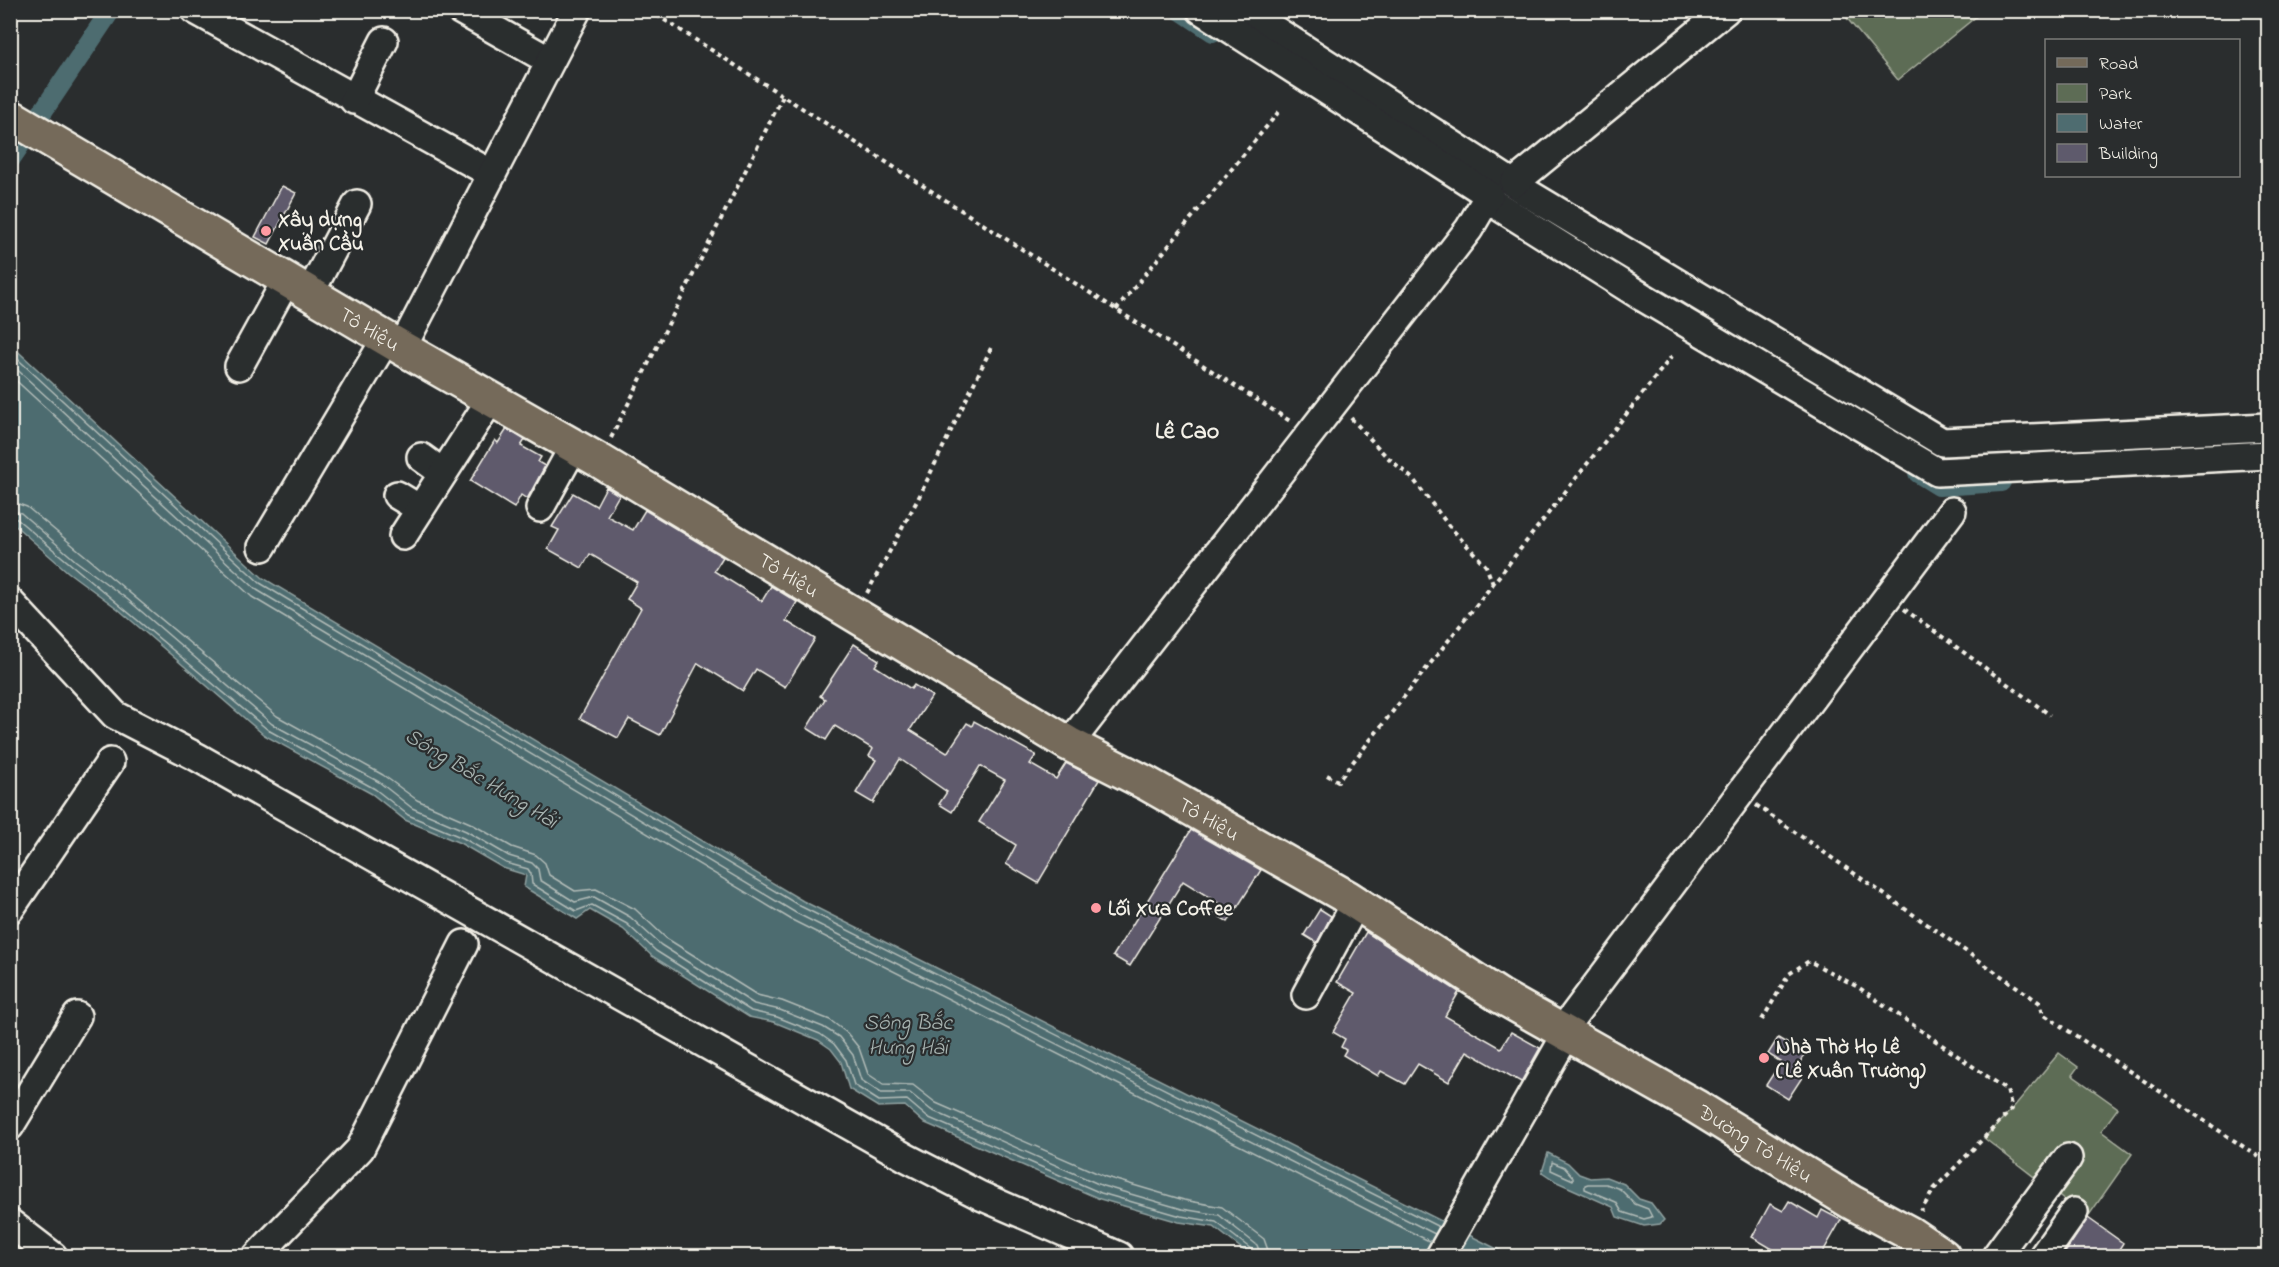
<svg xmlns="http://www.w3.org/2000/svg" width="2279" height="1267" viewBox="0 0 2279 1267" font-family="'Indie Flower',sans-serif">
	<rect width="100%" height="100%" fill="#2a2d2e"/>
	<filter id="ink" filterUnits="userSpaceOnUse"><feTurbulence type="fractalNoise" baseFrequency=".0167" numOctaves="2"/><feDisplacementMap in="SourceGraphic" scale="12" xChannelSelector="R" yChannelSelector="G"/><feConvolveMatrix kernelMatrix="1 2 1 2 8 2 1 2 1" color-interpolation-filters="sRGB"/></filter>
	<g filter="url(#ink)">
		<g fill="#5d6c55" stroke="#a8ae9e" stroke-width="1.5">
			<path d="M1841,11H1983L1898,80Z"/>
			<path d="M2059,1053L2078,1067L2072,1075L2118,1108L2101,1131L2132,1154L2087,1218L1984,1138L2012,1109Z"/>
		</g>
		<g fill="#4e6c70" stroke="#90a1a0" stroke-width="1.5">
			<path d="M10,344L263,578L803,901L1511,1256H1251L1214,1227L1179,1222L1100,1199L923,1122L905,1106L878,1107L849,1089L841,1062L831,1049L818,1040L774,1022L749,1017L652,956L623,929L590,910L577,919L524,887L526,875L503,868L460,843L405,820L372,794L264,735L118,609L68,572L11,522Z"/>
			<path d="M1548,1153L1568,1163L1579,1174L1590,1178L1606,1177L1624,1184L1639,1199L1651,1203L1664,1220L1660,1224L1644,1226L1617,1217L1613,1207L1557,1182L1542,1172Z"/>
		</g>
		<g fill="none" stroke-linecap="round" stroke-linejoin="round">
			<g stroke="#b2bcb8" stroke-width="1.5">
				<path d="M10,352L260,583L800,906L1439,1227"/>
				<path d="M10,363L257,590L796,913L1435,1234"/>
				<path d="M10,375L252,597L792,920L1431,1242"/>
				<path d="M10,501L27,507L277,716L383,775L417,800L470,823L512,847L536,855L545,863L549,875L575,891L596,889L635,909L666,938L757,995L782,1001L830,1020L847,1033L859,1048L868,1074L883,1084L913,1085L936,1103L1106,1177L1184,1200L1222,1207L1264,1239L1270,1256"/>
				<path d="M10,510L21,513L76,561L127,599L272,724L379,782L412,808L466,831L509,856L532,863L538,869L540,880L575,902L594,897L630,917L661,945L754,1004L780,1010L823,1027L839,1037L853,1055L861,1080L881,1093H910L931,1110L1103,1186L1182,1209L1219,1215L1257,1245L1261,1256"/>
				<path d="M10,518L17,519L268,730L375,789L408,815L463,838L506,863L528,869L531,874L532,884L576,911L592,905L627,924L656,951L751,1011L777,1017L820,1034L834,1044L846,1060L854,1085L879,1101L907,1100L927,1117L1101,1193L1181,1216L1216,1222L1251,1249L1254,1256"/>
				<path d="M1552,1162L1564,1167L1573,1177V1180L1551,1170Z"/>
				<path d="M1588,1184H1606L1620,1189L1635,1204L1648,1209L1652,1217L1644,1219L1622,1212L1616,1202L1585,1189V1185Z"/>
			</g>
			<g stroke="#4e6c70" stroke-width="20">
				<path d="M1180,10L1213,32"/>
				<path d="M10,160L111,10"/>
				<path d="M1918,473L1939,486L2001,482"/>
			</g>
		</g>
		<g fill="#5e5a6c" stroke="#f4f1e8" stroke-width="1.5">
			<path d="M282,186L296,193L269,244L255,237Z"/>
			<path d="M507,429L525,440L521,446L541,457L538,462L545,466L527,499L521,495L514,508L470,481L495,440L498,443Z"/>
			<path d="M606,487L619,495L607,516L633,530L645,510L723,557L714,571L762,601L771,586L797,602L786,621L815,639L785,687L756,669L743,691L698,663L660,735L629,719L618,738L580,718L641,608L627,599L637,582L590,554L582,568L548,549L559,530L552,527L573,493L596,506Z"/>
			<path d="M854,644L879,660L875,666L911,689L914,685L932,696L910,730L947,753L967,723L972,726L974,721L1036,755L1030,764L1056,779L1066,763L1099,780L1038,883L1006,864L1016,845L979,822L1005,780L980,766L952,812L939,804L947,792L900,759L873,803L856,793L876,760L869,756L873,749L835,726L826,740L807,728L825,699L820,696Z"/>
			<path d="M1191,830L1261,870L1228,922L1214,913L1220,904L1183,881L1130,966L1113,956Z"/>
			<path d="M1320,909L1331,916L1317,943L1304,935Z"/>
			<path d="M1366,932L1459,992L1445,1016L1501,1048L1511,1032L1540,1048L1521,1082L1467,1051L1449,1082L1418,1064L1405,1084L1381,1071L1378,1076L1343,1055L1346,1050L1341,1047L1345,1039L1333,1032L1356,993L1337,982Z"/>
			<path d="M1778,1038L1805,1054L1795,1070L1803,1076L1788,1099L1766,1085L1781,1062L1768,1054Z"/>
			<path d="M1789,1201L1818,1218L1822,1210L1841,1220L1820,1257H1786L1752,1237L1770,1204L1783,1211Z"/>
			<path d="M2088,1218L2123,1243L2114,1257H2062Z"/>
		</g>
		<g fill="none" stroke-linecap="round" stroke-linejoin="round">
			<defs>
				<g id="minor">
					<path d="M195,10L492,174"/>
					<path d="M460,10L550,61"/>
					<path d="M1244,10L1529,194L1942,442L2268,427"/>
					<path d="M354,100L384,41"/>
					<path d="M1514,183L1726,10"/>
					<path d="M1487,199L1644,298L1937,472L2268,455"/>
					<path d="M310,293L357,204"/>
					<path d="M402,348L577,10"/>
					<path d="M239,366L287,279"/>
					<path d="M421,457L443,473"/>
					<path d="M397,495L420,509"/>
					<path d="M540,508L574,446"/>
					<path d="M403,536L491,399"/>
					<path d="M262,547L386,339"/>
					<path d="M10,602L115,715L197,757L907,1158L981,1196L1119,1256"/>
					<path d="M1069,744L1469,229L1489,195L1201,10"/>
					<path d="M10,909L110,762"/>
					<path d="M1306,995L1356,903"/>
					<path d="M1561,1032L1952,511"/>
					<path d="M10,1126L77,1016"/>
					<path d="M10,1223L53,1256"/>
					<path d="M257,1256L360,1149L464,944"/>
					<path d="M1440,1256L1566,1035"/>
					<path d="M1996,1256L2068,1158"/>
					<path d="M2043,1256L2074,1212"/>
				</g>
				<g id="major">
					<path id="s1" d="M10,116L402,348L600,461L1069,744L1146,783L1347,897L1500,996L1695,1106L1851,1202L1909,1233L1943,1256"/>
				</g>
			</defs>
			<use href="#minor" stroke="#f4f1e8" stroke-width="32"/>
			<use href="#major" stroke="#f4f1e8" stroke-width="38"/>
			<g stroke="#f4f1e8" stroke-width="4" stroke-dasharray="4.5 4.5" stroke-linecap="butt">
				<path d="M649,10L1293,423"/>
				<path d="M1116,310L1281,109"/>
				<path d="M1351,418L1385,455L1413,479L1449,526L1486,566L1493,584"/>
				<path d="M611,438L783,96"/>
				<path d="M867,593L918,499L992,346"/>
				<path d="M1904,609L2050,715"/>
				<path d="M1327,775L1338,781L1672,356"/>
				<path d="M1756,805L2040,1003L2043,1014L2268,1163"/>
				<path d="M1762,1020L1789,974L1809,961L1858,987L2007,1090L2012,1109L1934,1189L1921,1211"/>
			</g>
			<use href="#minor" stroke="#2a2d2e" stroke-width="27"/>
			<use href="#major" stroke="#746a5a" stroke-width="33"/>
		</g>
	</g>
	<g fill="#ff9aa2" stroke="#2a2d2e" stroke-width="2">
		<circle cx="266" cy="231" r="6"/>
		<circle cx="1096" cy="908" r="6"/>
		<circle cx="1764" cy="1058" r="6"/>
	</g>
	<g text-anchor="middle" stroke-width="4.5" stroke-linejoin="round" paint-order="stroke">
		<g font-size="21" font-weight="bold" fill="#f4f1e8" stroke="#2a2d2e" text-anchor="start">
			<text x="278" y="226">Xây dựng<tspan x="278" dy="24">Xuân Cầu</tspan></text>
			<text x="1108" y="915">Lối Xưa Coffee</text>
			<text x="1776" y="1053">Nhà Thờ Họ Lê<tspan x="1776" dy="24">(Lê Xuân Trường)</tspan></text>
		</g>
		<g font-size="21" fill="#f4f1e8" stroke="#2a2d2e">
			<text dy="7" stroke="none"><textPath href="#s1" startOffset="418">Tô Hiệu</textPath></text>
			<text dy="7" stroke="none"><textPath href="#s1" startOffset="904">Tô Hiệu</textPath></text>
			<text dy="7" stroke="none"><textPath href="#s1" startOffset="1390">Tô Hiệu</textPath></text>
			<text dy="7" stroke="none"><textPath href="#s1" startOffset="2026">Đường Tô Hiệu</textPath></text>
		</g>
		<g font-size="22" font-style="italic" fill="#a9b5b2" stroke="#2a2d2e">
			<text transform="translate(482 777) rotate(31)" y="8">Sông Bắc Hưng Hải</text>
			<text x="908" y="1029">Sông Bắc<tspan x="908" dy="25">Hưng Hải</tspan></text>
		</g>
		<g font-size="24" font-weight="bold" fill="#f4f1e8" stroke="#2a2d2e">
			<text x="1187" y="438">Lê Cao</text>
		</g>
	</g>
	<rect width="2279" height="1267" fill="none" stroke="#2a2d2e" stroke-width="36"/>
	<rect x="18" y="18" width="2243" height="1231" fill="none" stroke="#f4f1e8" stroke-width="2" filter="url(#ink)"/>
	<rect x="2045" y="39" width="195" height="138" fill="#2a2d2e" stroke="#7b7b78" stroke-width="1.5"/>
	<rect x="2057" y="58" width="30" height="9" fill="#746a5a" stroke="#7b7b78" stroke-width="1.5"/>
	<text x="2099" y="69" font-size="18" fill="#f4f1e8">Road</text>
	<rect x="2057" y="84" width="30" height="18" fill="#5d6c55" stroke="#7b7b78" stroke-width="1.5"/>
	<text x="2099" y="99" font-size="18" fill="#f4f1e8">Park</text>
	<rect x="2057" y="114" width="30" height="18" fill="#4e6c70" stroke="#7b7b78" stroke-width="1.5"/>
	<text x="2099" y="129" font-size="18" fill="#f4f1e8">Water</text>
	<rect x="2057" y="144" width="30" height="18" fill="#5e5a6c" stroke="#7b7b78" stroke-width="1.5"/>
	<text x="2099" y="159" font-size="18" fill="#f4f1e8">Building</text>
</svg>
